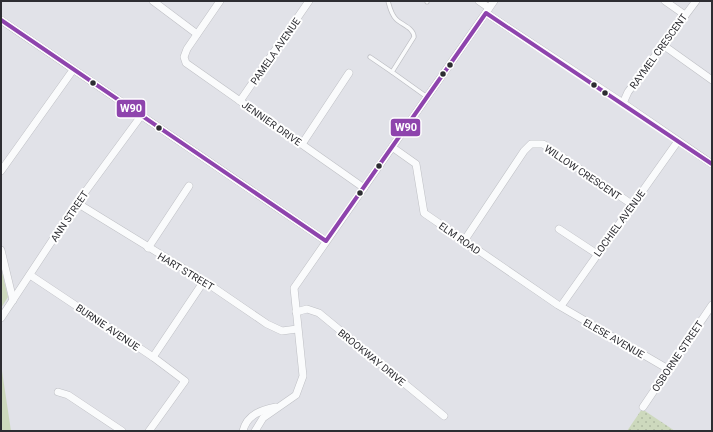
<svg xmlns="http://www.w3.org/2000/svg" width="713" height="432" viewBox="0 0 713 432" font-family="Roboto,sans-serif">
	<defs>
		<pattern id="grass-dots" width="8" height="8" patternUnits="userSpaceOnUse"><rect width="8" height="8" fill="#cdd9bd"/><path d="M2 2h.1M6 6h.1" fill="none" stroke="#b0bba3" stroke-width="1.8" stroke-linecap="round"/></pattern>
	</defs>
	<rect width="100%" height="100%" fill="#e1e2e8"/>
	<path fill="url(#grass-dots)" d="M642,409L675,431H627Z"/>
	<g fill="#cdd9bd">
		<path d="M1,268L8,297L1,308Z"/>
		<path d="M1,366L2,371L11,431H1Z"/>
	</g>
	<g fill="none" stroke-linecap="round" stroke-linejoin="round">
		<defs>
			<g id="lane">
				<path d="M388,1C390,8 391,14 396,19C402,25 414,28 414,37L392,72L427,97"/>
				<path d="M427,1V2"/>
				<path d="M370,57L392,72"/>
			</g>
			<g id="street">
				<path d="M153,1L197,34"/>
				<path d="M220,1L187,49L184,57L186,63L364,188"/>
				<path d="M479,1L489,8"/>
				<path d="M665,1L685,15"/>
				<path d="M486,13L623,103L712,164"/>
				<path d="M1,20L326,241"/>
				<path d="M663,45L712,80"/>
				<path d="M240,101L309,1"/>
				<path d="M623,103L628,92L696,1"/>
				<path d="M302,144L349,73"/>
				<path d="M392,147L416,164L424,213L558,305L668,369"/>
				<path d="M1,171L73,70"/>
				<path d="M77,203L204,281L267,324L282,331L297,329"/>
				<path d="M559,229L597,254"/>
				<path d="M464,241L524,151L531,144H543L633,205"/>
				<path d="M148,248L189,186"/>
				<path d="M1,250L13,300"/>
				<path d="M30,275L153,357L185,381L149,431"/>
				<path d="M561,306L678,141"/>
				<path d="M296,312L307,309L319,313L444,416"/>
				<path d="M1,318L77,203L141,116"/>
				<path d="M153,357L204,281"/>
				<path d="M58,392L68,395L122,431"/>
				<path d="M643,407L712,305"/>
				<path d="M243,431C247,414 262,410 276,407"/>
				<path d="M255,431L263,418L296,395L303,376L294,288L494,1"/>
			</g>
		</defs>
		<use href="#lane" stroke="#bfc0c5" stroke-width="5"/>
		<use href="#street" stroke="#bfc0c5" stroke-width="8"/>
		<use href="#lane" stroke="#fafbfc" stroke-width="3.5"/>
		<use href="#street" stroke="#fafbfc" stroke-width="7"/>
		<defs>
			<path id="bus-1" d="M1,20L326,241L486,13L712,164"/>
		</defs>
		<use href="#bus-1" stroke="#fff" stroke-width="7"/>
		<use href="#bus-1" stroke="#8e44ad" stroke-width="4"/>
	</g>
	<g fill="#2d2d32" stroke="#fff" stroke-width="1.5">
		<circle cx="450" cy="65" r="3.5"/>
		<circle cx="443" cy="74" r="3.5"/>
		<circle cx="93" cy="83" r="3.5"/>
		<circle cx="594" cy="85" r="3.5"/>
		<circle cx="605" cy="93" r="3.5"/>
		<circle cx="159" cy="128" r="3.5"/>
		<circle cx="379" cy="166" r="3.5"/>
		<circle cx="360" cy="193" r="3.5"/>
	</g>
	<g text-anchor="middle" stroke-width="4" stroke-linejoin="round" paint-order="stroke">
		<g font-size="10" fill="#2d2d32" stroke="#fff">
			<text transform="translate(275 51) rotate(-55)" y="4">PAMELA AVENUE</text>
			<text transform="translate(658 51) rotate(-54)" y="4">RAYMEL CRESCENT</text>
			<text transform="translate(272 123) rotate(35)" y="4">JENNIER DRIVE</text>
			<text transform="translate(583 172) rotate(34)" y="4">WILLOW CRESCENT</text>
			<text transform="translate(69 216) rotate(-56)" y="4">ANN STREET</text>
			<text transform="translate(619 223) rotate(-54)" y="4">LOCHIEL AVENUE</text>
			<text transform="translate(460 238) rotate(35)" y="4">ELM ROAD</text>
			<text transform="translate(186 271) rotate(31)" y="4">HART STREET</text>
			<text transform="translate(108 327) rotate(34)" y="4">BURNIE AVENUE</text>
			<text transform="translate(614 338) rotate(30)" y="4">ELESE AVENUE</text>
			<text transform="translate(677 356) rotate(-56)" y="4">OSBORNE STREET</text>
			<text transform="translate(372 357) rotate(39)" y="4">BROOKWAY DRIVE</text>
		</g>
	</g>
	<g stroke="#fff" stroke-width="1.5">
		<rect x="116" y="99" width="30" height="19" rx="4" fill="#8e44ad"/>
		<rect x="390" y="118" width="31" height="19" rx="4" fill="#8e44ad"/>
	</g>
	<g font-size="11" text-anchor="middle" font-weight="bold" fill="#fff">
		<text x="131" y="112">W90</text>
		<text x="406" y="131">W90</text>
	</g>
	<rect width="713" height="432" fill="none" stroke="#2d2d32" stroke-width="4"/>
</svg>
